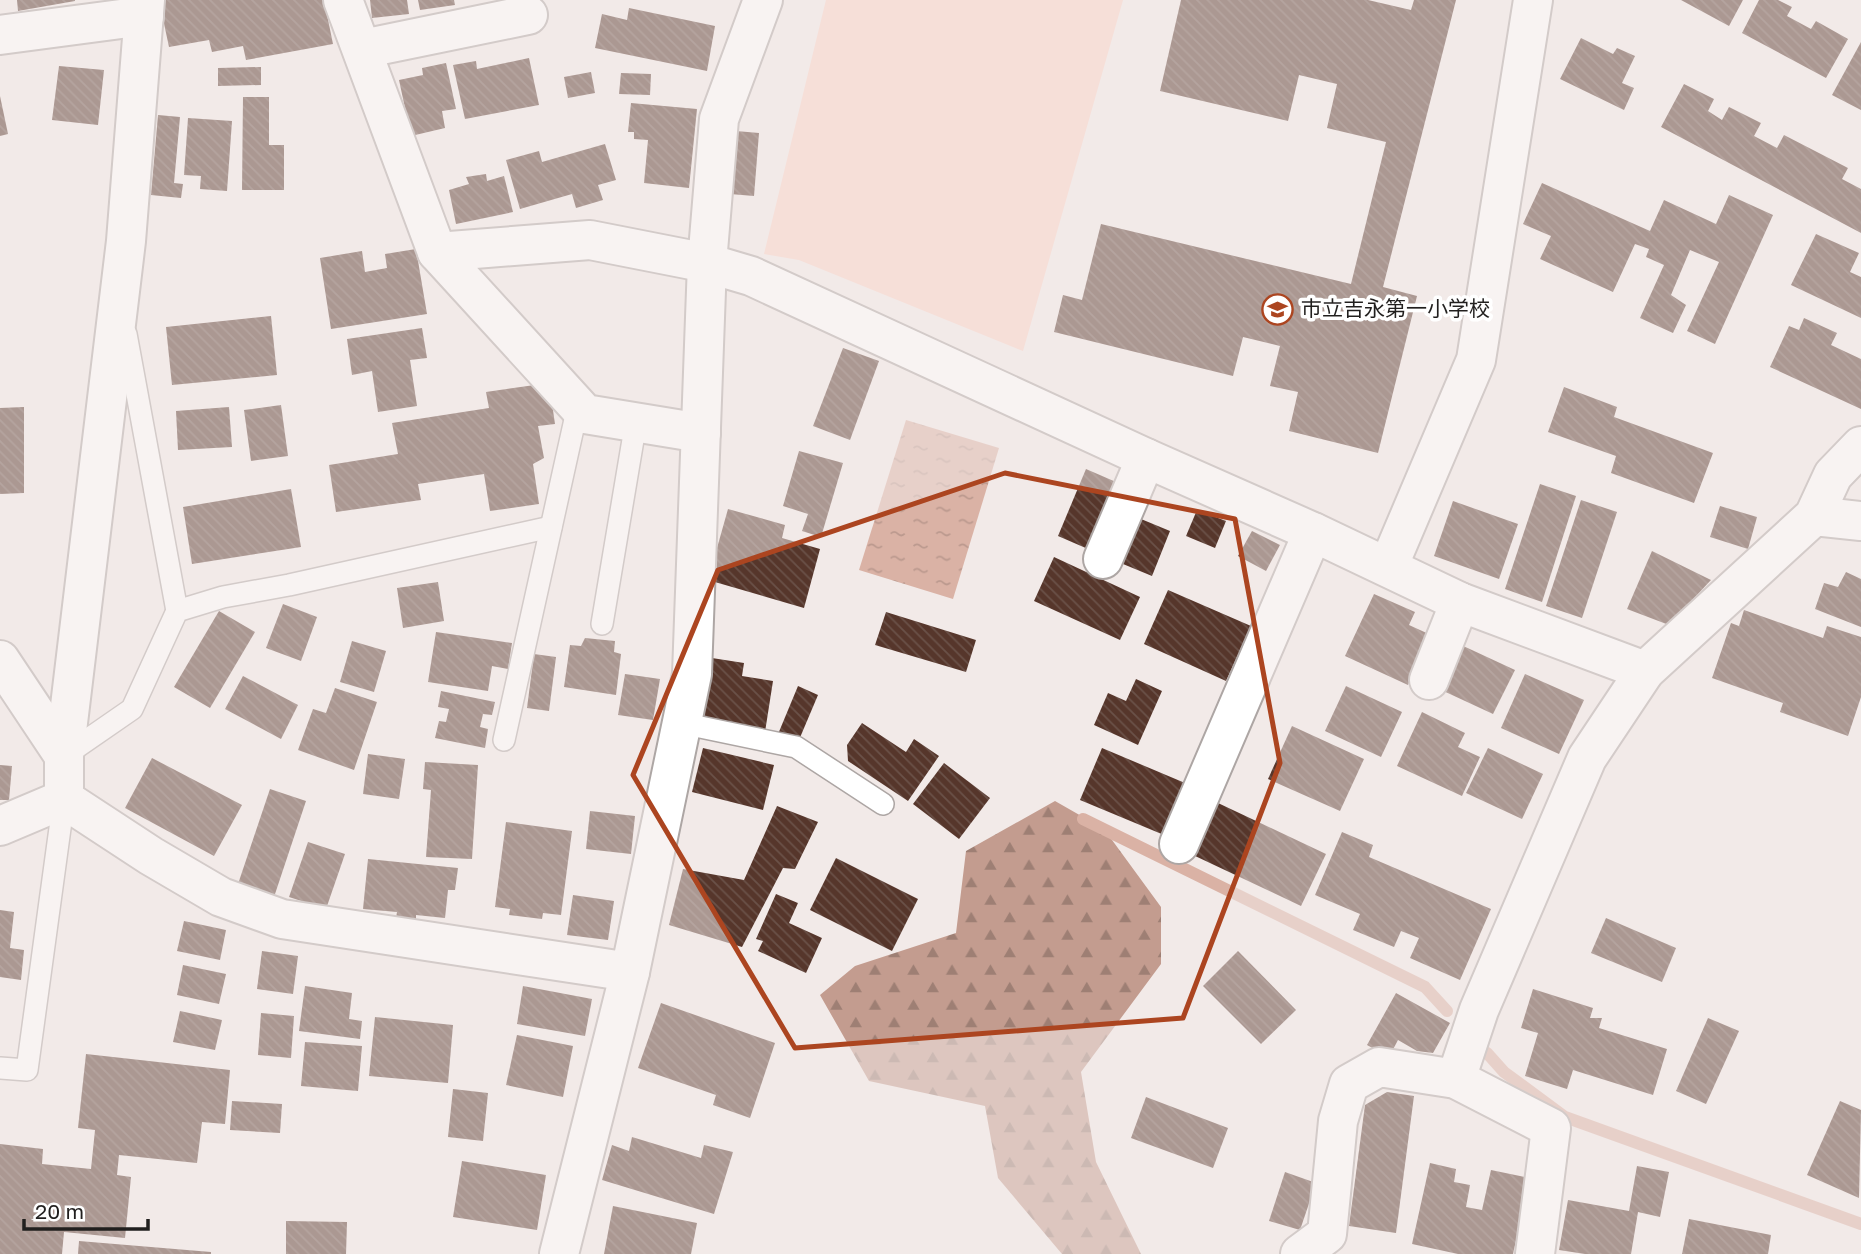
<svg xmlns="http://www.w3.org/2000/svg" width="1861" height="1254" viewBox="0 0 1861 1254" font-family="'Golos Text','Noto Sans JP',sans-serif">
	<defs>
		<pattern id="forest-firs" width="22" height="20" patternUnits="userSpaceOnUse" patternTransform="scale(1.75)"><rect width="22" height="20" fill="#c39c8f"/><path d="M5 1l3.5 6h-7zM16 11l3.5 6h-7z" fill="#9e7f74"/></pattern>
		<pattern id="water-ripples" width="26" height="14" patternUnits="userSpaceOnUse" patternTransform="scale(1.75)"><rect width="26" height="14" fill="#dab2a5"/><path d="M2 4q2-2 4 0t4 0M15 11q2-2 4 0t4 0" fill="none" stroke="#bb998e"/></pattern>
		<pattern id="building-back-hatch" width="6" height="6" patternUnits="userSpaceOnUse" patternTransform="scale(1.75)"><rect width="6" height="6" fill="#56362b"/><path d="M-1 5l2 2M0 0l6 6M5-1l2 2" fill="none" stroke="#6a5148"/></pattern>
	</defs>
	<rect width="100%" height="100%" fill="#f2eae8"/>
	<path fill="url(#forest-firs)" d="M1055,801L1104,829L1161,907V964L1081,1072L1096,1162L1141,1254H1062L998,1178L985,1106L869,1081L820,995L855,966L956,933L966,851Z"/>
	<path fill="#fbd2c5" d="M826,0H1123L1023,351L799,260L764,254Z"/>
	<path fill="url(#water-ripples)" d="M906,420L999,448L953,599L859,570Z"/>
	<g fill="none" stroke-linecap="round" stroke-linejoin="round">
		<g stroke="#dab2a5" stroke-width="12">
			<path d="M1083,819L1425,987L1447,1011"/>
			<path d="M1487,1053L1504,1072L1565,1117L1861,1224"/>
		</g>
	</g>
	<g fill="url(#building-back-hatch)">
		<path d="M17,0H75V1L18,11Z"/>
		<path d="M159,0H324L333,44L246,60L243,46L212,52L209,40L169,47Z"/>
		<path d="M370,0H407L409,14L372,18Z"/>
		<path d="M418,0H454L455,5L420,10Z"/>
		<path d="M1181,0H1368L1411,10L1414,0H1456L1383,287L1417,296L1378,453L1289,431L1298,392L1270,386L1280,346L1243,337L1233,376L1054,332L1063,295L1082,300L1101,224L1351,284L1386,142L1327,128L1337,84L1299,75L1288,121L1160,91Z"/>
		<path d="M1681,0H1743L1729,26Z"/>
		<path d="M1759,0H1778L1792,7L1787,16L1811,29L1816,21L1848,39L1826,78L1742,33Z"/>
		<path d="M629,8L715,26L707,71L595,48L602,14L627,20Z"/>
		<path d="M1581,38L1613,54L1617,48L1635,56L1622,83L1634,88L1624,110L1560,79Z"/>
		<path d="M1861,42V110L1832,95Z"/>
		<path d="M529,58L539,105L465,119L453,65L476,61L477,69Z"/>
		<path d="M446,63L456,109L442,111L445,128L411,136L399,80L423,75L422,68Z"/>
		<path d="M59,66L104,70L98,125L52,120Z"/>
		<path d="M261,67V85L218,86V68Z"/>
		<path d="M591,72L595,93L568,98L564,77Z"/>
		<path d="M621,73L651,74L650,95L619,94Z"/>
		<path d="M1684,84L1714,99L1708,111L1722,120L1729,107L1761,123L1754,136L1777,148L1784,135L1848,168L1842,179L1861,189V233L1661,127Z"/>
		<path d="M0,96L8,134L0,136Z"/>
		<path d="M243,97H269V145H284V190H242Z"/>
		<path d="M631,103L697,109L689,188L644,183L648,140L634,139V132H628Z"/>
		<path d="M158,115L180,117L174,183L183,184L181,198L151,195Z"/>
		<path d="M188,118L232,121L227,191L200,189L201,176L184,175Z"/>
		<path d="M736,131L759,133L754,196L730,194Z"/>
		<path d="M605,144L616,180L598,185L603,200L576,208L572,194L520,209L506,160L539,151L542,162Z"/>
		<path d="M486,174L487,181L504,176L513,212L456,224L449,190L469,184L466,177Z"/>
		<path d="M1542,183L1650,231L1664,200L1716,224L1729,195L1773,215L1715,344L1687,331L1719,262L1690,250L1671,295L1686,305L1673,333L1640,318L1664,265L1646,257L1649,249L1635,244L1613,292L1540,259L1551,236L1523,224Z"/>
		<path d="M1816,234L1859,253L1850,272L1861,277V318L1791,285Z"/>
		<path d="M416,249L427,314L331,329L320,258L362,251L365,272L387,268L385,254Z"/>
		<path d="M271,316L277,375L172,385L166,327Z"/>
		<path d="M1804,318L1837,333L1831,345L1861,359V409L1770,367L1789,326L1799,330Z"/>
		<path d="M422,328L427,358L410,360L417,406L378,412L372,371L352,375L347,339Z"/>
		<path d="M843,348L879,361L850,440L813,426Z"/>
		<path d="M549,383L555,424L538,426L544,458L533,464L539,504L490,511L484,474L418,484L421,500L336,512L329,465L398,454L392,423L489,408L486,392Z"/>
		<path d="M1564,387L1617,407L1614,417L1713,453L1694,503L1611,473L1616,456L1548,432Z"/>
		<path d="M281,405L288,456L251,461L244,410Z"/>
		<path d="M24,407V493L0,494V408Z"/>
		<path d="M229,407L232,447L178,450L176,411Z"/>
		<path d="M799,451L843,463L821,537L802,531L808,514L783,506Z"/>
		<path d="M1086,469L1116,482L1088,549L1058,536Z"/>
		<path d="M1540,484L1576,496L1542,602L1505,589Z"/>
		<path d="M291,489L301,547L192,564L183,507Z"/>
		<path d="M1581,500L1617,512L1582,618L1546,606Z"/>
		<path d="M1453,501L1518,524L1499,579L1434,556Z"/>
		<path d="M1720,506L1757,517L1748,549L1710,537Z"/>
		<path d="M728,509L785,525L782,538L820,549L804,608L708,580Z"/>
		<path d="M1197,510L1226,521L1215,548L1186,536Z"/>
		<path d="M1141,519L1170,531L1152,576L1123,564Z"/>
		<path d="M1252,531L1280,545L1266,571L1238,556Z"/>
		<path d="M1652,551L1711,580L1669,625L1627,609Z"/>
		<path d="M1054,557L1140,597L1120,640L1034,601Z"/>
		<path d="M1846,572L1861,579V627L1815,609L1824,583L1838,587Z"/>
		<path d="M438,582L444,621L403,628L397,588Z"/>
		<path d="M1168,590L1251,626L1226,681L1144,644Z"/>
		<path d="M1374,594L1415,612L1409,625L1431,635L1408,685L1345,656Z"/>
		<path d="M283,604L317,617L301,661L266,648Z"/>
		<path d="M1744,610L1823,638L1827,626L1861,637V697L1848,736L1780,712L1783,703L1712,678L1731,623L1739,626Z"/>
		<path d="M219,611L255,632L210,708L174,687Z"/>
		<path d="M886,612L976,640L966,672L875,645Z"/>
		<path d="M436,632L512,643L508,669L492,666L488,691L428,682Z"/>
		<path d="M585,638L615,641L614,652L621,654L616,695L564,687L570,645L581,646Z"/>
		<path d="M352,641L386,651L374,692L340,682Z"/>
		<path d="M1459,644L1515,670L1493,714L1437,688Z"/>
		<path d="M534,654L556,657L549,711L527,708Z"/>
		<path d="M712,658L744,663L742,676L773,681L765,732L701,722Z"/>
		<path d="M625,674L660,679L653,720L618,715Z"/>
		<path d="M1525,674L1584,700L1559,754L1501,728Z"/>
		<path d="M243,676L298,705L281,739L225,709Z"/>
		<path d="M1136,679L1162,691L1138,745L1094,725L1108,693L1126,701Z"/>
		<path d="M798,686L818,695L796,747L776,739Z"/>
		<path d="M1346,686L1402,712L1381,757L1325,731Z"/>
		<path d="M335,688L377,702L354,770L298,750L313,709L326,713Z"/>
		<path d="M441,691L495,702L492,715L483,714L480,727L488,729L485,748L435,738L439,721L446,722L449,709L438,707Z"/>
		<path d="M1422,712L1465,733L1458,747L1480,757L1462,796L1397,766Z"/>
		<path d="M862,723L906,752L914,739L939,756L908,801L848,761L847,745Z"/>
		<path d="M1292,726L1364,759L1340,811L1268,779Z"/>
		<path d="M703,748L774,765L763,810L692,792Z"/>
		<path d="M1102,748L1185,783L1164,835L1080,800Z"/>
		<path d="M1488,748L1543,774L1522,819L1466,793Z"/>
		<path d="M368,754L405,759L399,799L363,794Z"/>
		<path d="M152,758L242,805L214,856L125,808Z"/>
		<path d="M425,762L478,765L472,859L426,857L431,790L423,789Z"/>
		<path d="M944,763L990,798L959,839L913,804Z"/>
		<path d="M0,765L12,766L9,800H0Z"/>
		<path d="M270,789L306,801L273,900L237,887Z"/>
		<path d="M1218,803L1326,854L1301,906L1193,855Z"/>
		<path d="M777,806L818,822L795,869L783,868L742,947L669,925L683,869L744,880Z"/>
		<path d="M590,811L635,816L631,854L586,849Z"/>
		<path d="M506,822L572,831L561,915L543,913L542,919L509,915L510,909L495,907Z"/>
		<path d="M1342,832L1373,845L1369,857L1491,909L1460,980L1410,958L1419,938L1401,931L1394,947L1353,930L1360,914L1315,895Z"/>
		<path d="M308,842L345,854L326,909L289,897Z"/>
		<path d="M836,858L918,899L892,951L810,910Z"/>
		<path d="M368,859L458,868L455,890H448L445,918L416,915V920L396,918L397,912L363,909Z"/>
		<path d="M776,894L798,903L789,923L822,938L806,973L758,951L763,941L756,939Z"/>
		<path d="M573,895L614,901L608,940L567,935Z"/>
		<path d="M0,910L14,912L10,948L24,950L21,980L0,977Z"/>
		<path d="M1606,918L1676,948L1662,982L1591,953Z"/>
		<path d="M184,921L226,930L220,960L177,951Z"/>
		<path d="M262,951L298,956L293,994L257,989Z"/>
		<path d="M1238,951L1296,1010L1261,1044L1203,986Z"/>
		<path d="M183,965L226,974L219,1004L177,995Z"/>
		<path d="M305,986L352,993L349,1019L362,1021L360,1039L299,1031Z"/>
		<path d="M523,986L592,999L585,1036L517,1024Z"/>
		<path d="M1533,989L1593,1008L1590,1018H1602L1599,1028L1667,1049L1653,1095L1573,1070L1567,1089L1525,1076L1538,1033L1521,1028Z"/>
		<path d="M1396,993L1450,1023L1433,1053L1417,1051L1398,1040L1389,1057L1367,1045Z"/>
		<path d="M661,1003L775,1043L750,1118L713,1105L716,1095L638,1068Z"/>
		<path d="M180,1011L222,1020L215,1050L173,1042Z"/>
		<path d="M261,1013L294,1016L291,1058L258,1055Z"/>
		<path d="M375,1017L453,1025L448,1083L369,1076Z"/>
		<path d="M1708,1018L1739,1031L1706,1104L1676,1091Z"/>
		<path d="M517,1035L573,1046L563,1097L506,1085Z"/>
		<path d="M305,1042L362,1046L358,1091L301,1086Z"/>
		<path d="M86,1054L230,1070L225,1124L202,1122L197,1163L119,1155L117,1175L131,1177L125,1238L64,1232L62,1254H0V1144L43,1149L42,1164L91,1169L95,1130L78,1128Z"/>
		<path d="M453,1089L488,1093L483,1141L448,1137Z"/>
		<path d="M1387,1092L1414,1096L1396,1233L1349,1226L1365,1105Z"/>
		<path d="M1146,1097L1228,1128L1213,1168L1131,1138Z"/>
		<path d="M232,1101L282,1104L280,1133L230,1130Z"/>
		<path d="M1840,1101L1861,1110L1859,1198L1807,1175Z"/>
		<path d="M632,1137L701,1158L704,1145L733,1152L714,1214L602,1180L612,1145L629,1151Z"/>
		<path d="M462,1161L546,1175L537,1230L453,1217Z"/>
		<path d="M1430,1163L1456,1169L1454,1182L1470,1185L1466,1207L1482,1210L1491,1170L1530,1178L1513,1254H1458L1412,1244Z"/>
		<path d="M1637,1166L1669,1172L1660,1217L1638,1212L1631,1254H1585L1559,1250L1568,1200L1629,1211Z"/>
		<path d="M1285,1172L1316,1183L1300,1230L1269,1221Z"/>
		<path d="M613,1206L697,1223L691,1254H604Z"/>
		<path d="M1689,1219L1771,1235L1768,1254H1682Z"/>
		<path d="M286,1221L347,1222L346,1254H286Z"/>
		<path d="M79,1241L211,1252V1254H78Z"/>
	</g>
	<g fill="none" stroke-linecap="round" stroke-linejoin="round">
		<defs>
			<g id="service">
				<path d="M126,334L177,611"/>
				<path d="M602,624L636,422"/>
				<path d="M681,723L796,747L883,804"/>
				<path d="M504,740L578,406"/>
				<path d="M64,756L132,709L177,611L223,597L289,585L551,527"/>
				<path d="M0,1068L27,1070L64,799"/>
			</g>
			<g id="minor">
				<path d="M343,0L437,252L585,414L701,433"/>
				<path d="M0,35L144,16"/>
				<path d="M362,49L528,15"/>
				<path d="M437,252L590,240L707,263L751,276L1146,458L1313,532L1460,602L1645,671"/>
				<path d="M1814,516L1861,521"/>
				<path d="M1103,559L1146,458"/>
				<path d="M1388,567L1476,360L1533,0"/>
				<path d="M0,660L64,756V799L151,856L221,897L282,919L630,972"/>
				<path d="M1429,680L1460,602"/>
				<path d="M64,756L126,241L145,0"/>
				<path d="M0,826L64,799"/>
				<path d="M1179,844L1313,532"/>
				<path d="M1456,1079L1479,1010L1587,758L1645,671L1814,516L1833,475L1861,446"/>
				<path d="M559,1254L630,972L692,674L707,263L719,119L763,0"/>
				<path d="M1300,1254L1327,1234L1338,1121L1349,1084L1379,1067L1456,1079L1551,1128L1535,1254"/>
			</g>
		</defs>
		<use href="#service" stroke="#ada6a4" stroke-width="24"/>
		<use href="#minor" stroke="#ada6a4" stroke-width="42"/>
		<use href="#service" stroke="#fff" stroke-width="21"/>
		<use href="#minor" stroke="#fff" stroke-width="38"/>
	</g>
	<path d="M0 0H1861V1254H0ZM1005,473L1235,519L1280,763L1183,1018L795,1048L633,775L718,570Z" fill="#f2eae8" fill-opacity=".55" fill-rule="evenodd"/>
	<path fill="none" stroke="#ac4520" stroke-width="5" stroke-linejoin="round" d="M1005,473L1235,519L1280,763L1183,1018L795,1048L633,775L718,570Z"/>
	<defs>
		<symbol id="school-ring" viewBox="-11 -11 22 22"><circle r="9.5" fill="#fff" stroke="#ac4520" stroke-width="1.5"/><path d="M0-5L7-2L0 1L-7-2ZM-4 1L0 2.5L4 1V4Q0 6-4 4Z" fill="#ac4520"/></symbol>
	</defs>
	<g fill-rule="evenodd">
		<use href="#school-ring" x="1260" y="292" width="35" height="35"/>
	</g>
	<g text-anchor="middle" stroke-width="7" stroke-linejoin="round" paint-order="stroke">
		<g font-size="21" fill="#211f1e" stroke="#fff" text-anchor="start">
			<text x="1301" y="316">市立吉永第一小学校</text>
		</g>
	</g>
	<path d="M24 1219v10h124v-10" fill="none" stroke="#211f1e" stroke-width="3.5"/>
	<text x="35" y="1219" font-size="21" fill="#211f1e" stroke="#ffffff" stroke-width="5" paint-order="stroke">20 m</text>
</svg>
